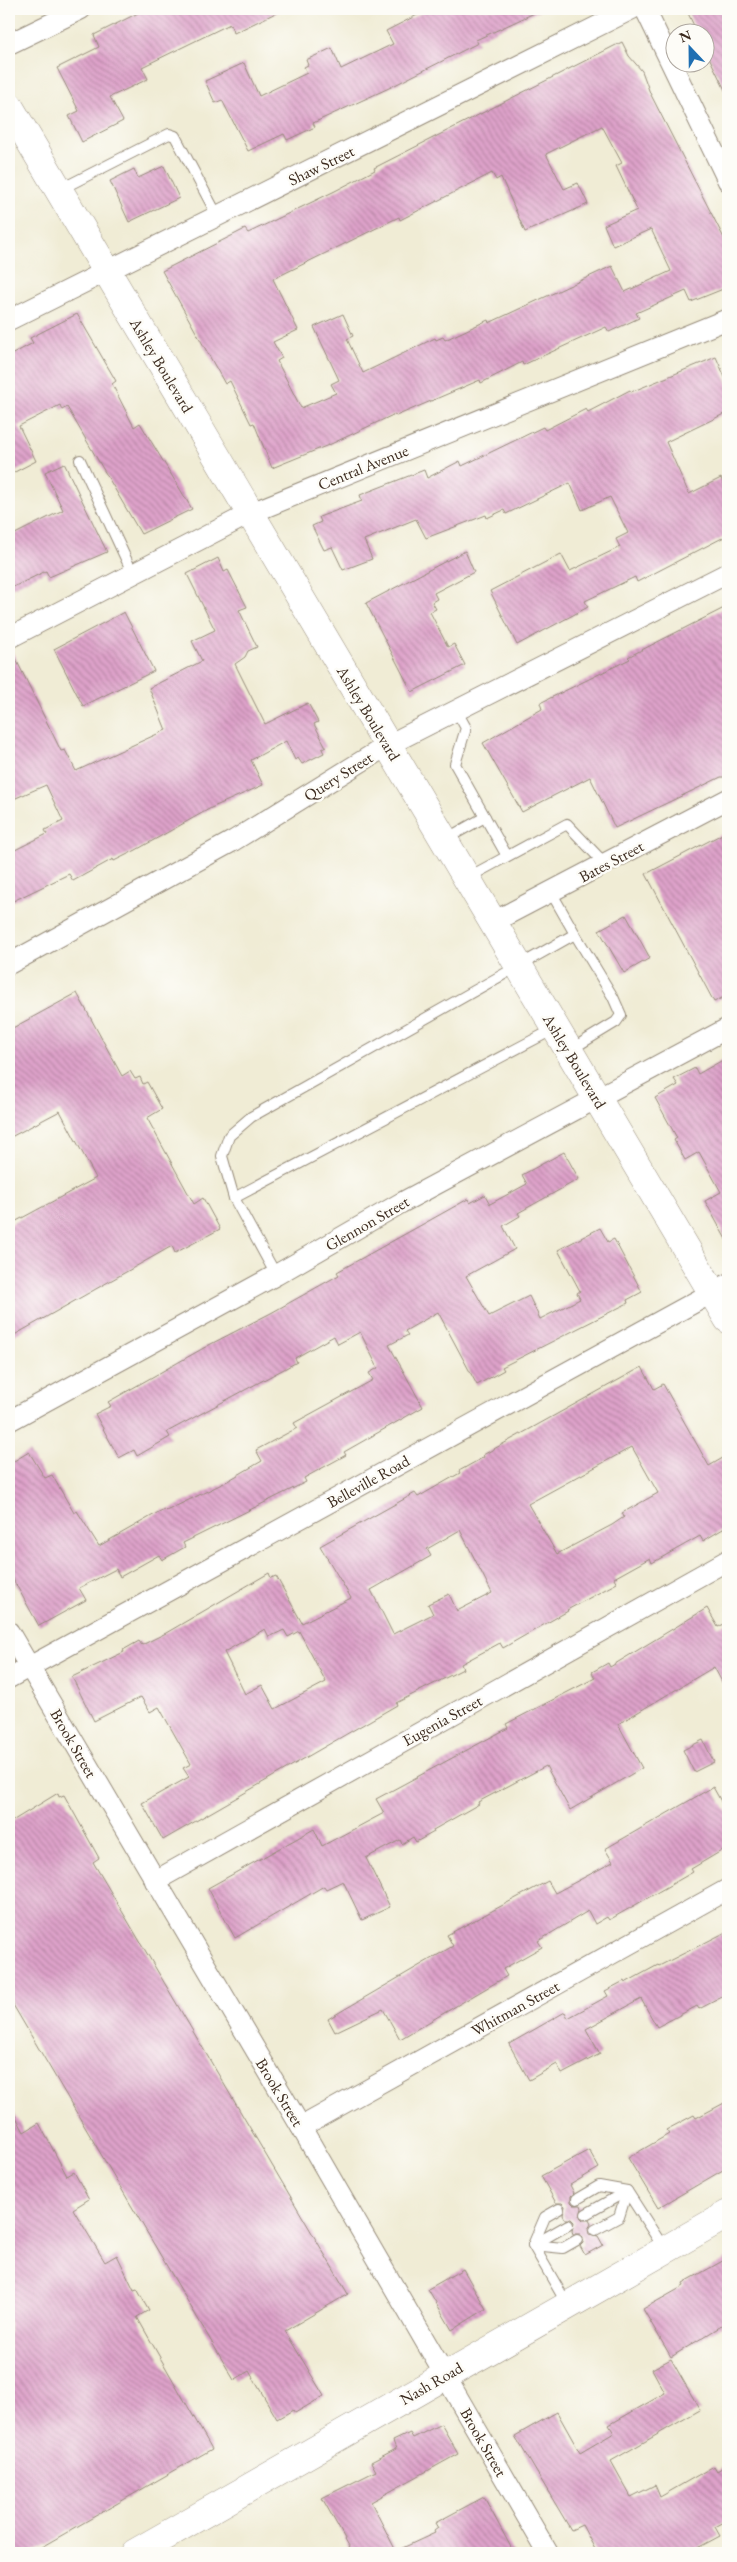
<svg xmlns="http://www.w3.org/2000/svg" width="737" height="2562" viewBox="0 0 737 2562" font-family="'EB Garamond',serif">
	<defs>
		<pattern id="building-back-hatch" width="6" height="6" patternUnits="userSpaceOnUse" patternTransform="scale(1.25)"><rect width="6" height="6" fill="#dea2ca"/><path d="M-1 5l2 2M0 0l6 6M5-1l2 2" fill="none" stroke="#b584a3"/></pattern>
	</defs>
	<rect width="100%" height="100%" fill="#fdfcf7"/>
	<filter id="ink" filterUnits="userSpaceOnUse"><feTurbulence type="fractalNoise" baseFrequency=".02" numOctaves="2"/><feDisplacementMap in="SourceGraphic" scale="10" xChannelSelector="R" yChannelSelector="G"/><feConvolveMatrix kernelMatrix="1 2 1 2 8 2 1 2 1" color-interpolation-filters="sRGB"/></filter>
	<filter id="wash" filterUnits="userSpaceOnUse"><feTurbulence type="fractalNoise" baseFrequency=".0096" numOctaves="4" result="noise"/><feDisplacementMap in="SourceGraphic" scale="20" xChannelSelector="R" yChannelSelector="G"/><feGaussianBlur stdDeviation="1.12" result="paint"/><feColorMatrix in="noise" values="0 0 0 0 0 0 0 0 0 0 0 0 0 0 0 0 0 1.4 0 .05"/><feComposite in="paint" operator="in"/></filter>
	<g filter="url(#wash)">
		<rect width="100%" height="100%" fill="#f0ecd5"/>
		<g id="blocks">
			<g fill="url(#building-back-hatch)" fill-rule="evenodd">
				<path d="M146,9H284L234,33L230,24L142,67L148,79L110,97L123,121L82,142L69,116L79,111L57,68L99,47L94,35Z"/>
				<path d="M429,9H543L476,40L478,43L389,88L313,123L315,127L287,140L284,134L248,151L222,100L215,103L205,81L244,63L259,96L307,73L304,67L308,65L306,60L332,48L341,69L393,44L386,31Z"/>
				<path d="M686,9H722L728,21V96L704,47V32H697Z"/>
				<path d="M622,42L629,56L642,71L650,93L728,246V287L691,302L686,291L636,313L639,318L609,332L606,327L523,365L522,362L481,383L480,380L396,416L395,414L331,444L272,468L254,423L251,424L230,381L225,384L162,271L245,229L248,233L335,191L375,170L374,168ZM602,126L622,163L616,166L637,210L604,225L613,246L651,229L671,271L625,292L612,266L489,323L488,320L445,340L443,337L436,340L435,338L363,373L347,339L353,336L343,314L314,327L339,380L331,384L336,393L301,408L277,361L282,358L273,342L298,330L273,279L399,217L400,220L492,173L496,180L501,177L525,232L588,204L578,183L564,189L546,154Z"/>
				<path d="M164,166L179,198L129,222L110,181L134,169L138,178Z"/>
				<path d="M77,314L116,381L112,384L134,427L140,423L192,509L141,534L67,407L62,410L60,405L19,426L36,461L9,475V356L33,343L30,338Z"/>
				<path d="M716,357L728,384V412L666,442L689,494L721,478L728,493V535L637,582L635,577L585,601L588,607L517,645L490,591L561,554L570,571L620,547L616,539L628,533L610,497L582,510L570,483L506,514L504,510L487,518L486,515L426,538L416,519L364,540L372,559L343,570L332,547L324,550L312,526L321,522L319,517L362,501L360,495L424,470L427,478L460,461L462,466L543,427L545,430L586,409L588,412L630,390L631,392Z"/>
				<path d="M64,463L107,552L49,577L46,571L9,589V537L63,510L45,472Z"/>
				<path d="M465,551L474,572L434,593L437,599L432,602L436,609L430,612L448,647L454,644L465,665L412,692L366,603Z"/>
				<path d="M218,558L224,572L228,570L247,607L239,610L257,647L248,651L245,657L235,664L265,724L308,703L318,722L314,724L326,747L322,749L324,753L302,764L298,758L295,760L286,741L251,760L263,785L211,808L136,850L114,861L113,859L73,881L69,874L9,903V853L47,834L45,830L63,821L46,785L9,801V650L11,649L61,751L65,750L76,771L166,730L149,688L202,661L192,641L215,630L187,574Z"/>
				<path d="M728,606V777H721L615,828L590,777L522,812L483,743L542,709L540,703L630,659L628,657Z"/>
				<path d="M124,612L154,671L83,706L54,649Z"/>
				<path d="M728,831V995L714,1002L646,874Z"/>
				<path d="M626,915L650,958L624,973L599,930Z"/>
				<path d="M77,993L122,1076L130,1071L135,1079L140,1077L143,1084L147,1082L162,1109L147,1118L194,1204L203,1198L220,1229L175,1253L172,1246L9,1338V1225L96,1178L60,1111L9,1138V1030Z"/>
				<path d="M728,1057V1243L705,1201L721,1192L699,1152L685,1160L674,1140L677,1138L655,1098L678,1085L674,1079L695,1068L698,1074Z"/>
				<path d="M564,1152L579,1179L518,1213L520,1216L503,1226L515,1249L466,1276L489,1316L529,1296L540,1319L580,1299L577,1293L580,1291L558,1250L600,1228L608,1242L614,1239L642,1292L627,1300L628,1303L502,1367L504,1370L477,1385L438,1312L405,1331L408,1335L389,1345L423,1407L344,1452L346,1455L304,1478L306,1482L183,1543L185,1547L162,1560L159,1555L120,1577L116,1569L79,1588L86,1600L39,1626L9,1572V1464L29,1452L45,1478L52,1475L74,1513L77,1511L99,1546L164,1509L166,1511L224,1483L262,1461L256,1450L297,1428L294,1423L373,1380L369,1373L378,1368L360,1332L338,1344L334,1336L295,1358L297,1362L167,1432L170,1437L137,1456L134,1450L119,1458L95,1414L111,1406L108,1402L209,1345L271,1313L339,1275L337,1272L468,1199L470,1203L485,1195L490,1204L527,1184L522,1175Z"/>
				<path d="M642,1367L654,1389L663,1384L709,1466L728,1455V1526L703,1541L700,1536L652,1563L650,1558L614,1578L617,1583L567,1610L568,1611L503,1648L500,1643L461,1664L463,1669L396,1703L397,1705L163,1840L142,1803L189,1777L183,1768L191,1764L159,1707L150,1712L141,1697L94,1721L72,1677L124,1652L123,1650L139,1641L142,1645L166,1633L269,1573L271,1578L276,1576L302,1623L351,1598L320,1546L415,1493L418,1497L460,1473L459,1471L484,1457L483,1455ZM632,1447L658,1493L622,1513L624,1517L612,1525L557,1554L528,1504ZM460,1530L492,1593L457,1611L449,1594L428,1604L433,1614L393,1634L371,1590L431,1556L427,1549ZM265,1629L269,1637L284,1630L288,1637L299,1631L326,1682L275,1709L262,1685L245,1694L224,1652Z"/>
				<path d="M707,1608L718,1627L728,1622V1693L714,1667L618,1724L642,1768L570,1810L546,1766L478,1802L479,1804L433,1830L434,1832L416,1842L413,1837L402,1844L400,1840L366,1858L390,1907L362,1920L343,1881L326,1889L324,1886L235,1938L208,1888L314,1829L322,1846L384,1813L376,1799L508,1728L506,1724L595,1678L592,1672L608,1663L610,1667Z"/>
				<path d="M703,1740L714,1762L694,1772L683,1750Z"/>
				<path d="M713,1787L728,1814V1847L691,1869L693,1872L609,1920L607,1917L595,1924L588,1911L538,1941L542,1947L503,1969L507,1976L400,2039L383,2009L335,2032L328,2019L453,1946L447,1935L548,1881L555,1893L613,1862L605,1849Z"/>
				<path d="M58,1793L59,1797L64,1795L99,1858L93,1862L348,2294L285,2331L324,2396L295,2413L293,2410L277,2419L249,2371L234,2380L9,1998V1823Z"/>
				<path d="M728,1931V1994L699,2009L697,2006L657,2027L641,1999L586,2029L600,2054L562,2074L557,2064L529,2080L509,2044L565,2012L568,2018L608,1996L605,1991L624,1981L625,1983L658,1965L659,1966Z"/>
				<path d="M728,2101V2167L658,2208L628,2158L669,2134L666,2130L694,2115L696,2118Z"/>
				<path d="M9,2104L24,2132L39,2123L67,2176L74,2172L89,2199L73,2209L105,2262L117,2255L134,2290L137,2289L149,2310L137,2317L212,2449L31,2553H9Z"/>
				<path d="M589,2150L599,2168L570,2185L574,2193L571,2196V2202L574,2205H581L582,2208L580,2217L583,2220H589L591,2224L588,2229L589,2234L598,2236L603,2245L585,2255L580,2246L583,2243V2237L580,2234H573L572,2231L574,2222L571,2219H565L563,2215L565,2206L562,2203H556L541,2176Z"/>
				<path d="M728,2258V2322L671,2357L643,2309L684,2286L683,2283Z"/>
				<path d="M463,2269L486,2309L452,2330L428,2289Z"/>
				<path d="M671,2359L700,2410L611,2461L631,2497L655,2485L660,2497L714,2466L717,2471L728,2464V2520L715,2527L720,2536L688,2553H597L582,2525L571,2530L515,2436L557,2412L580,2453L614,2433L609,2425L665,2393L652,2369Z"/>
				<path d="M441,2424L458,2454L371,2502L396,2551L435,2533L434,2531L438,2528L435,2523L484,2497L514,2553H353L322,2498L376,2471L371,2462L396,2449L393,2441L410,2433L413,2438Z"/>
			</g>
		</g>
	</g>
	<g filter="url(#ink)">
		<use href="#blocks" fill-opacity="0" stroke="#968b7a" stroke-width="1"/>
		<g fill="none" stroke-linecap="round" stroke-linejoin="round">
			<defs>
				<g id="service">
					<path d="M59,190L169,134L175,136L217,215"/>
					<path d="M80,460L133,574"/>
					<path d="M456,710L466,728L455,764L507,856"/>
					<path d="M444,840L485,817"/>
					<path d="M467,878L567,824L605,864"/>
					<path d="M551,892L575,934"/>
					<path d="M234,1198L554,1029"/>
					<path d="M276,1275L234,1198L222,1156L229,1136L251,1117L575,934L613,997L621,1015L616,1022L570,1050"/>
					<path d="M577,2199L599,2186L627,2191L619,2217L595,2230"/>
					<path d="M559,2209L545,2217L533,2245L563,2248L577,2240"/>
					<path d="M586,2214L627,2191L665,2250"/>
					<path d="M567,2304L533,2245L568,2225"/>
				</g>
				<g id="minor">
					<path d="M645,9L728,181"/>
					<path d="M9,44L81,9"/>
					<path d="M9,320L632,9"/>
					<path d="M9,638L251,513L728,319"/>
					<path d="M493,922L728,799"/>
					<path d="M9,964L233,841L388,745L728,573"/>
					<path d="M9,1421L276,1275L401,1203L728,1028"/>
					<path d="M9,1632L301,2127L548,2553"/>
					<path d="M9,1678L728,1284"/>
					<path d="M155,1881L728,1560"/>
					<path d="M301,2127L728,1889"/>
				</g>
				<g id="secondary">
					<path d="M9,106L728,1319"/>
					<path d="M135,2553L728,2214"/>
				</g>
			</defs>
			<use href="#service" stroke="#968b7a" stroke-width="12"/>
			<use href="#minor" stroke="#968b7a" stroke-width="22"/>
			<use href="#secondary" stroke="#968b7a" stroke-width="29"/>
			<use href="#service" stroke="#fff" stroke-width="10"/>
			<use href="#minor" stroke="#fff" stroke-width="20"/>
			<use href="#secondary" stroke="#fff" stroke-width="28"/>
		</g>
	</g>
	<g text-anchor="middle" stroke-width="5" stroke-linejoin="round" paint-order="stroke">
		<g font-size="16" fill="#3b2a1e" stroke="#fdfcf7">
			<text transform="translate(321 165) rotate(-26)" y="6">Shaw Street</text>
			<text transform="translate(162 365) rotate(59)" y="6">Ashley Boulevard</text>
			<text transform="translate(363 467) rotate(-22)" y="6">Central Avenue</text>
			<text transform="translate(369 713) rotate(59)" y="6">Ashley Boulevard</text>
			<text transform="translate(338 776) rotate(-32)" y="6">Query Street</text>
			<text transform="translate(611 861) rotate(-28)" y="6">Bates Street</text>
			<text transform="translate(575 1061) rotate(59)" y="6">Ashley Boulevard</text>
			<text transform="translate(367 1223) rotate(-30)" y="6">Glennon Street</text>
			<text transform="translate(368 1481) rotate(-29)" y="6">Belleville Road</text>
			<text transform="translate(442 1720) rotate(-29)" y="6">Eugenia Street</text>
			<text transform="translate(74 1743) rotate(60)" y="6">Brook Street</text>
			<text transform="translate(515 2008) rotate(-29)" y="6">Whitman Street</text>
			<text transform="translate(280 2092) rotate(59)" y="6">Brook Street</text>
			<text transform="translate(431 2383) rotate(-30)" y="6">Nash Road</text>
			<text transform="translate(484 2442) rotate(60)" y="6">Brook Street</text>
		</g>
	</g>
	<rect width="737" height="2562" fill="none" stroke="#fdfcf7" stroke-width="30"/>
	<g transform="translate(690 48) rotate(338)"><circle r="24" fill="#fdfcf7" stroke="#afa8a0"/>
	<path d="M0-4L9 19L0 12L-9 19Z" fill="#1f6fb2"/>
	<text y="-8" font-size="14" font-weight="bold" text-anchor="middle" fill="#3b2a1e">N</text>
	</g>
</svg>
